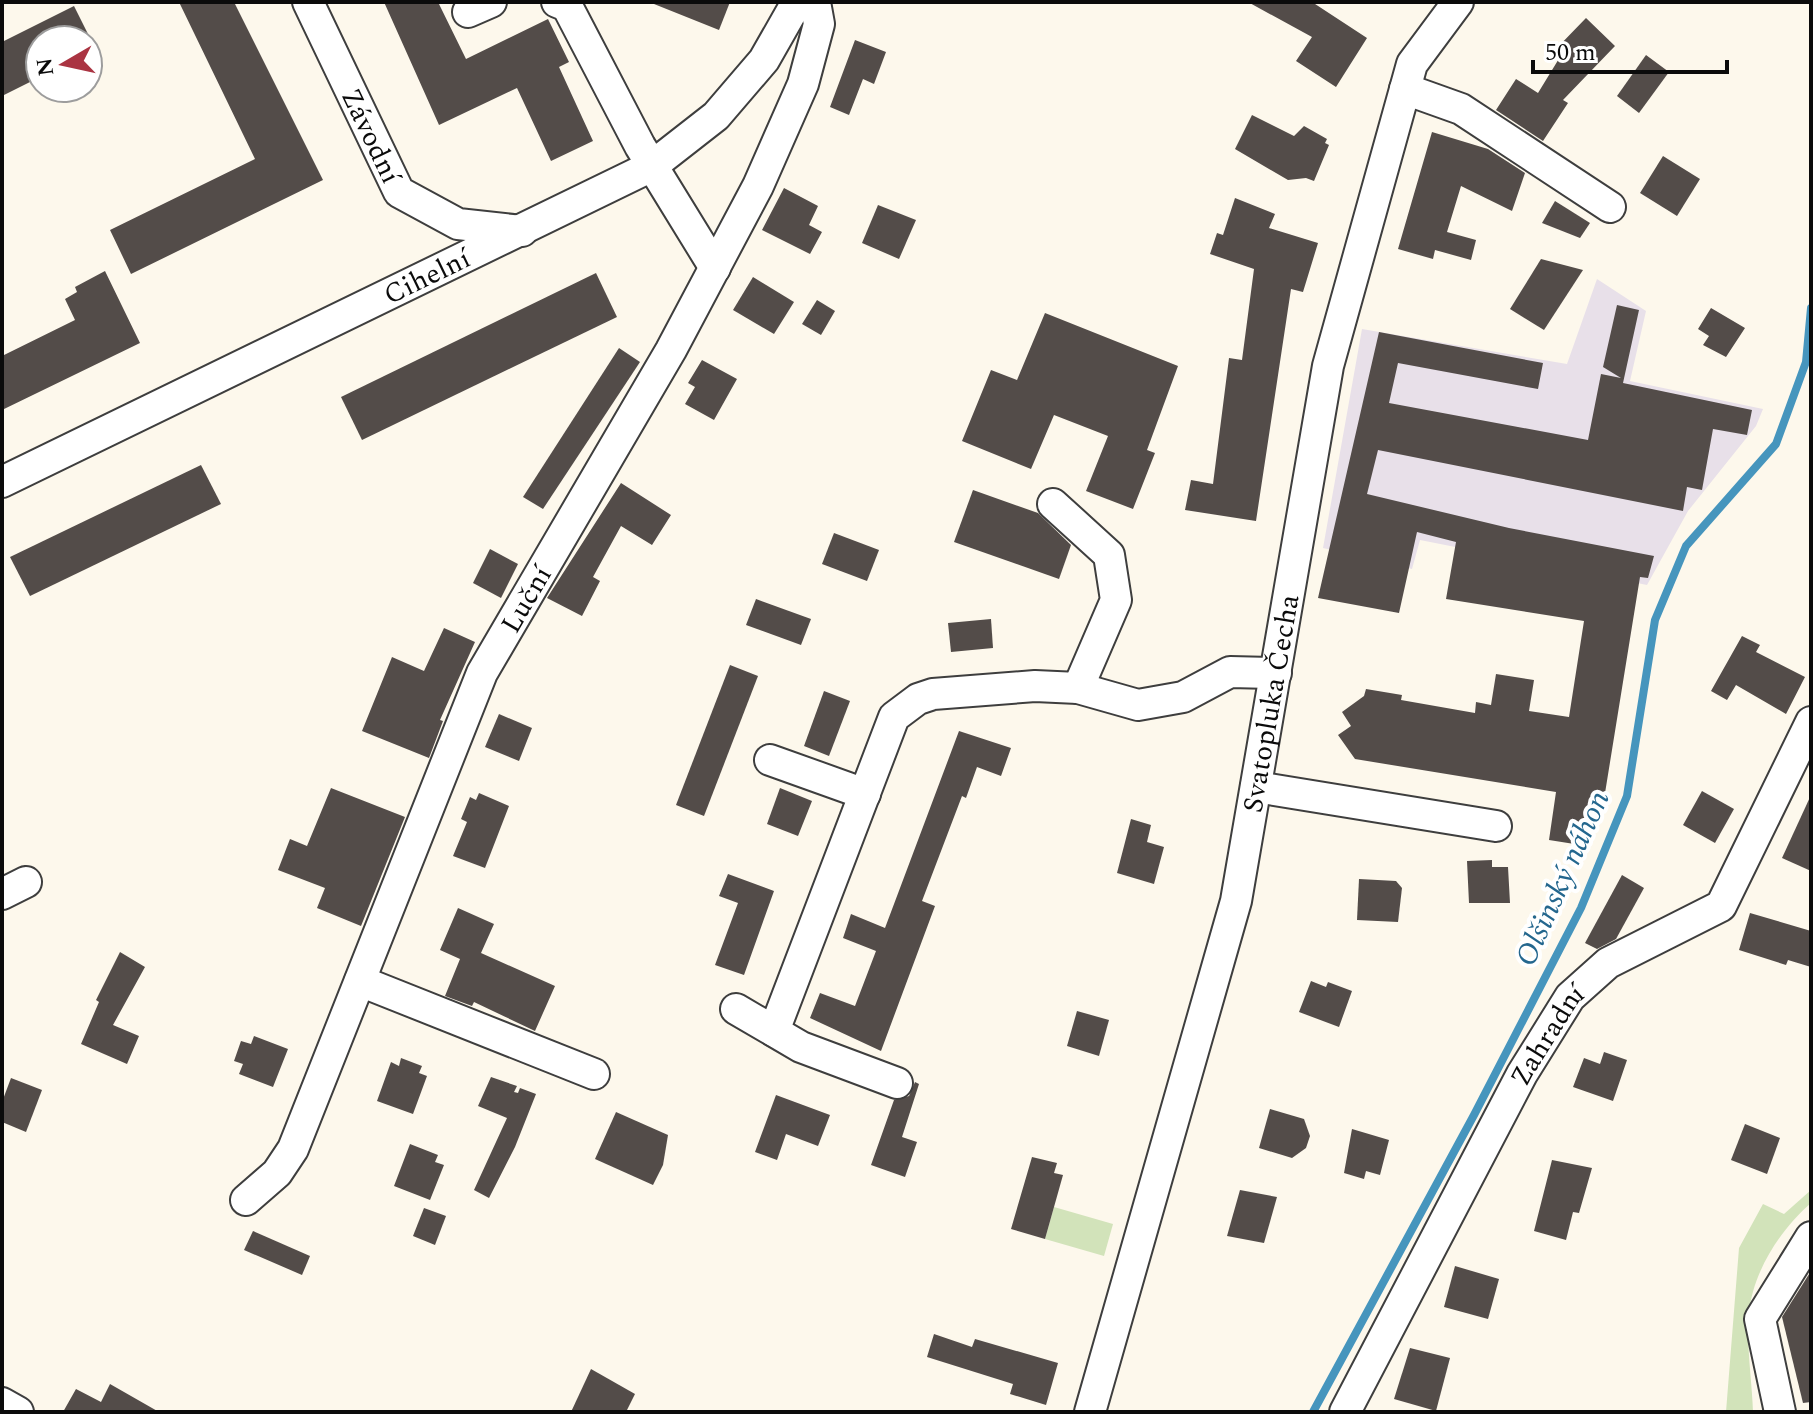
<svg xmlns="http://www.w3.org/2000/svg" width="1813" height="1414" viewBox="0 0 1813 1414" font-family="Spectral,serif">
	<rect width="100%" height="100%" fill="#fdf8ec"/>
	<path fill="#e8e0e9" d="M1597,279L1646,311L1630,381L1763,409L1756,426L1688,511L1647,585L1420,540L1412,569L1323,548L1362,329L1567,364Z"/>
	<g fill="#d2e3ba">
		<path d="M1811,1190V1203C1781,1229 1753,1271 1749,1313C1746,1345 1752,1380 1753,1412H1726L1739,1248L1763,1204L1784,1214Z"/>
		<path d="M1054,1207L1113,1224L1104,1256L1045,1239Z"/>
	</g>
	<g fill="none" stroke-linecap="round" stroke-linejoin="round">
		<path stroke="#4695bd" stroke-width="8" d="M1313,1412L1474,1115L1581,908L1627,796L1655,620L1686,546L1776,444L1806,362L1811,308"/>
	</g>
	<g fill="#534c49">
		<path d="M179,2H234L323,180L131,274L110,230L255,159Z"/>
		<path d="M384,2H438L466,59L548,19L569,62L559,67L593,141L551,161L517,88L439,125Z"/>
		<path d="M649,2H730L719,30Z"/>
		<path d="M1248,2H1312L1367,38L1336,87L1296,61L1312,37Z"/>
		<path d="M74,6L91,40H40V77L2,96V42Z"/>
		<path d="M1586,18L1615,46L1563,100L1568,103L1543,141L1496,110L1516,79L1538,93L1560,57L1554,51Z"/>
		<path d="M855,40L886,52L874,84L863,79L849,115L830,107Z"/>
		<path d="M1646,55L1669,72L1639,113L1617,96Z"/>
		<path d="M1252,115L1294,136L1304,126L1327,139L1325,143L1329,145L1314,181L1306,178L1288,180L1235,149Z"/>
		<path d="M1432,132L1488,149L1525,173L1512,211L1461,186L1447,232L1476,240L1471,260L1435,250L1433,259L1398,249Z"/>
		<path d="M1663,156L1700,179L1677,216L1640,193Z"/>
		<path d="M784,188L818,206L809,225L822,232L810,254L762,230Z"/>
		<path d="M1235,198L1275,214L1269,228L1318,243L1303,292L1291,289L1256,521L1185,510L1191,480L1213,484L1229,358L1242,360L1254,269L1210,254L1217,233L1223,235Z"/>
		<path d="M1555,201L1590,223L1580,238L1542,223Z"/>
		<path d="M878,205L916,220L899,259L862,243Z"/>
		<path d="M1541,259L1583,270L1544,330L1510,309Z"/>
		<path d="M105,271L140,343L2,410V356L75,320L65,299L77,292L75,287Z"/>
		<path d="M596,273L617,317L362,440L341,397Z"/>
		<path d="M753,277L794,302L774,334L733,310Z"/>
		<path d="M817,300L835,311L821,335L802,324Z"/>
		<path d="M1617,305L1639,310L1623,383L1752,410L1747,435L1713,429L1702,490L1687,487L1683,511L1378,450L1367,494L1509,528L1654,556L1648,578L1640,577L1600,824L1591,823L1587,846L1549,840L1556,792L1355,759L1338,735L1351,726L1342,712L1364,696L1366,689L1402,695L1401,700L1475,713L1476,702L1491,705L1496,674L1534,680L1529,711L1569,717L1584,621L1446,599L1456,542L1417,532L1399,613L1318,598L1379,332L1543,363L1538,389L1398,363L1389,403L1588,440L1601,374L1621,378L1603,367Z"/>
		<path d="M1711,308L1745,328L1726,357L1703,345L1709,336L1698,329Z"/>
		<path d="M1045,313L1178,366L1147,450L1155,453L1133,509L1086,491L1108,436L1054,415L1031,469L962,441L991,370L1017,380Z"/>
		<path d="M619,348L640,362L543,509L523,497Z"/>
		<path d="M702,360L737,379L714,420L685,404L695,387L688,383Z"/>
		<path d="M201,465L221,504L30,596L10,557Z"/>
		<path d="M621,483L671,515L652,545L621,526L593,577L600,581L582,616L547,598Z"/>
		<path d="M973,490L1038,513L1071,545L1059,579L954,542Z"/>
		<path d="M834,533L879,550L867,581L822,564Z"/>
		<path d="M490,549L518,564L501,598L473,583Z"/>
		<path d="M756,599L811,619L801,645L746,625Z"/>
		<path d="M991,619L993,648L951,652L948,623Z"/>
		<path d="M444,628L475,642L440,720L443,721L429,758L362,731L392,657L424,671Z"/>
		<path d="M1742,636L1760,645L1756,652L1805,677L1786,714L1736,685L1727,700L1711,691Z"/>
		<path d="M730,665L758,676L704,816L676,805Z"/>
		<path d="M824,691L850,701L829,756L804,746Z"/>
		<path d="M499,714L532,728L519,761L485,747Z"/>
		<path d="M959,731L1011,748L1001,776L977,767L966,798L962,796L922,901L935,906L881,1051L810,1018L820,993L855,1006L876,951L843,938L851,914L885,928Z"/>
		<path d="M331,788L405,817L361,926L317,908L325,888L278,870L290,839L307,846Z"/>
		<path d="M780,788L812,801L798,836L767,824Z"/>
		<path d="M1702,791L1734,809L1715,843L1683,825Z"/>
		<path d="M479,793L509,806L485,868L453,856L467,822L461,819L470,797L476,800Z"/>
		<path d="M1811,795V871L1782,858Z"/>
		<path d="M1131,819L1151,825L1147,842L1164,847L1154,884L1117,873Z"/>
		<path d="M1492,860V867H1508L1510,903H1469L1467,861Z"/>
		<path d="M728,874L774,891L744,975L715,965L738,903L719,896Z"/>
		<path d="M1622,875L1644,888L1616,939L1597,949L1585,943Z"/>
		<path d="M1359,879L1396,881L1402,888L1398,922L1357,920Z"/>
		<path d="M458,908L494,924L481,953L555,986L535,1031L474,1002L472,1006L445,996L460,959L440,950Z"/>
		<path d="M1750,913L1811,931V967L1788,960L1786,965L1739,950Z"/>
		<path d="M120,952L145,967L113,1025L139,1036L127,1064L81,1044L99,1002L96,1000Z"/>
		<path d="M1311,981L1326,987L1328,982L1352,991L1339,1027L1299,1012Z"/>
		<path d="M1077,1011L1109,1020L1099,1056L1067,1046Z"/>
		<path d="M254,1036L288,1049L273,1087L239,1074L243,1064L234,1061L241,1041L251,1044Z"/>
		<path d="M1604,1052L1627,1060L1613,1101L1573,1087L1584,1058L1600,1064Z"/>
		<path d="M401,1058L422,1066L419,1073L427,1076L413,1114L377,1101L391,1062L399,1066Z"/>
		<path d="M491,1077L517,1086L514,1092L518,1093L520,1088L536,1094L515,1147L489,1198L474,1190L507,1118L478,1106Z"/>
		<path d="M11,1078L42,1090L26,1132L2,1122V1102Z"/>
		<path d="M915,1082L919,1084L902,1137L917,1142L905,1177L871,1165L894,1100L909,1096Z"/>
		<path d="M776,1095L830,1115L818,1146L786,1134L777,1160L755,1152Z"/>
		<path d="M1270,1109L1304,1119L1310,1136L1306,1148L1292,1158L1259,1148Z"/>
		<path d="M616,1112L668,1135L663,1165L653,1185L595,1159Z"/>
		<path d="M1745,1124L1780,1138L1767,1174L1731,1160Z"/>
		<path d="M1352,1129L1389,1140L1380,1175L1366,1171L1364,1179L1344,1173Z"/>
		<path d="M410,1144L438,1155L435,1162L444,1165L430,1200L394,1186Z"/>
		<path d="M1032,1157L1057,1163L1054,1173L1063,1175L1045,1239L1011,1229Z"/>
		<path d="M1552,1160L1592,1168L1579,1213L1573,1212L1566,1240L1534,1231Z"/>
		<path d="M1240,1190L1277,1197L1264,1243L1227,1236Z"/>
		<path d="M424,1208L446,1216L435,1245L413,1236Z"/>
		<path d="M253,1231L310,1256L302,1275L244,1250Z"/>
		<path d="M1455,1266L1499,1279L1488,1319L1444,1307Z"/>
		<path d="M1811,1271V1402L1803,1403L1782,1317Z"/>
		<path d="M934,1334L972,1347L975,1339L1058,1363L1046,1405L1010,1394L1013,1384L927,1357Z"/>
		<path d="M1410,1348L1450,1358L1436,1411L1394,1399Z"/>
		<path d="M591,1369L635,1394L626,1412H571Z"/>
		<path d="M110,1384L159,1412H63L76,1389L101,1402Z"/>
	</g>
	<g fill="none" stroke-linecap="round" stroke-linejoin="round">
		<defs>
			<g id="minor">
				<path id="s1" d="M308,2L399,192L458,224L522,231"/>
				<path d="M557,2L567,6L640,146L715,268"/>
				<path d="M468,12L491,2"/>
				<path d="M1405,89L1461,109L1610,207"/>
				<path id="s2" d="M2,482L652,166L716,116L764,60L797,2"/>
				<path d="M1053,504L1109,555L1116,600L1078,688"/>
				<path d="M770,760L865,794"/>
				<path d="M1256,787L1496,826"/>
				<path d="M2,894L26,882"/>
				<path d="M360,981L594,1074"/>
				<path d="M736,1009L801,1047L897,1083"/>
				<path d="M774,1031L894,717L918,699L933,694L1035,686L1078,688L1138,705L1183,697L1230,672L1276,673"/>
				<path id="s3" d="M246,1200L277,1173L293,1149L482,673L671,350L758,186L803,84L819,24L815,2"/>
				<path d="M2,1403L18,1412"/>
				<path id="s4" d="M1090,1412L1236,901L1328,366L1412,64L1458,2"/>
				<path id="s5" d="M1345,1412L1522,1074L1570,997L1608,963L1721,906L1811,722"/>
				<path d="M1780,1412L1760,1319L1811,1237"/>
			</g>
		</defs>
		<use href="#minor" stroke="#3e3e3e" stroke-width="34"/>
		<use href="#minor" stroke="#fff" stroke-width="30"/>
	</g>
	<g text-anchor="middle" stroke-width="8" stroke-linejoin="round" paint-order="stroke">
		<g font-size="28" fill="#0b0b0b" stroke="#fff">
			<text dy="10" stroke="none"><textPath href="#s1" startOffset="148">Závodní</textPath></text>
			<text dy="10" stroke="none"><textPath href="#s2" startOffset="472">Cihelní</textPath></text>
			<text dy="10" stroke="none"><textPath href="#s3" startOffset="668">Luční</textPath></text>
			<text dy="10" stroke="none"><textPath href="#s4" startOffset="732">Svatopluka Čecha</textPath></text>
			<text dy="10" stroke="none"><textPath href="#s5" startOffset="428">Zahradní</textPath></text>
		</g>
		<g font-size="30" font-style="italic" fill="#24678e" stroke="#fff">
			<text transform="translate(1562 878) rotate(-66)" y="10">Olšinský náhon</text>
		</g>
	</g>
	<rect width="1813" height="1414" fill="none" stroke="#0b0b0b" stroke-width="8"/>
	<g transform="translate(64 64) rotate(261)"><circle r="38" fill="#ffffff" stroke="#9d9d9d" stroke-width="2"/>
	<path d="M0-6L14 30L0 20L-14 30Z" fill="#aa3442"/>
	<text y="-12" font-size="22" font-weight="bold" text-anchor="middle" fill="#0b0b0b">N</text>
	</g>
	<path d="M1533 60v12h194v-12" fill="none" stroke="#0b0b0b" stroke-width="4"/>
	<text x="1545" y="60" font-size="24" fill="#0b0b0b" stroke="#ffffff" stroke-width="6" paint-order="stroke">50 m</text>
</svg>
